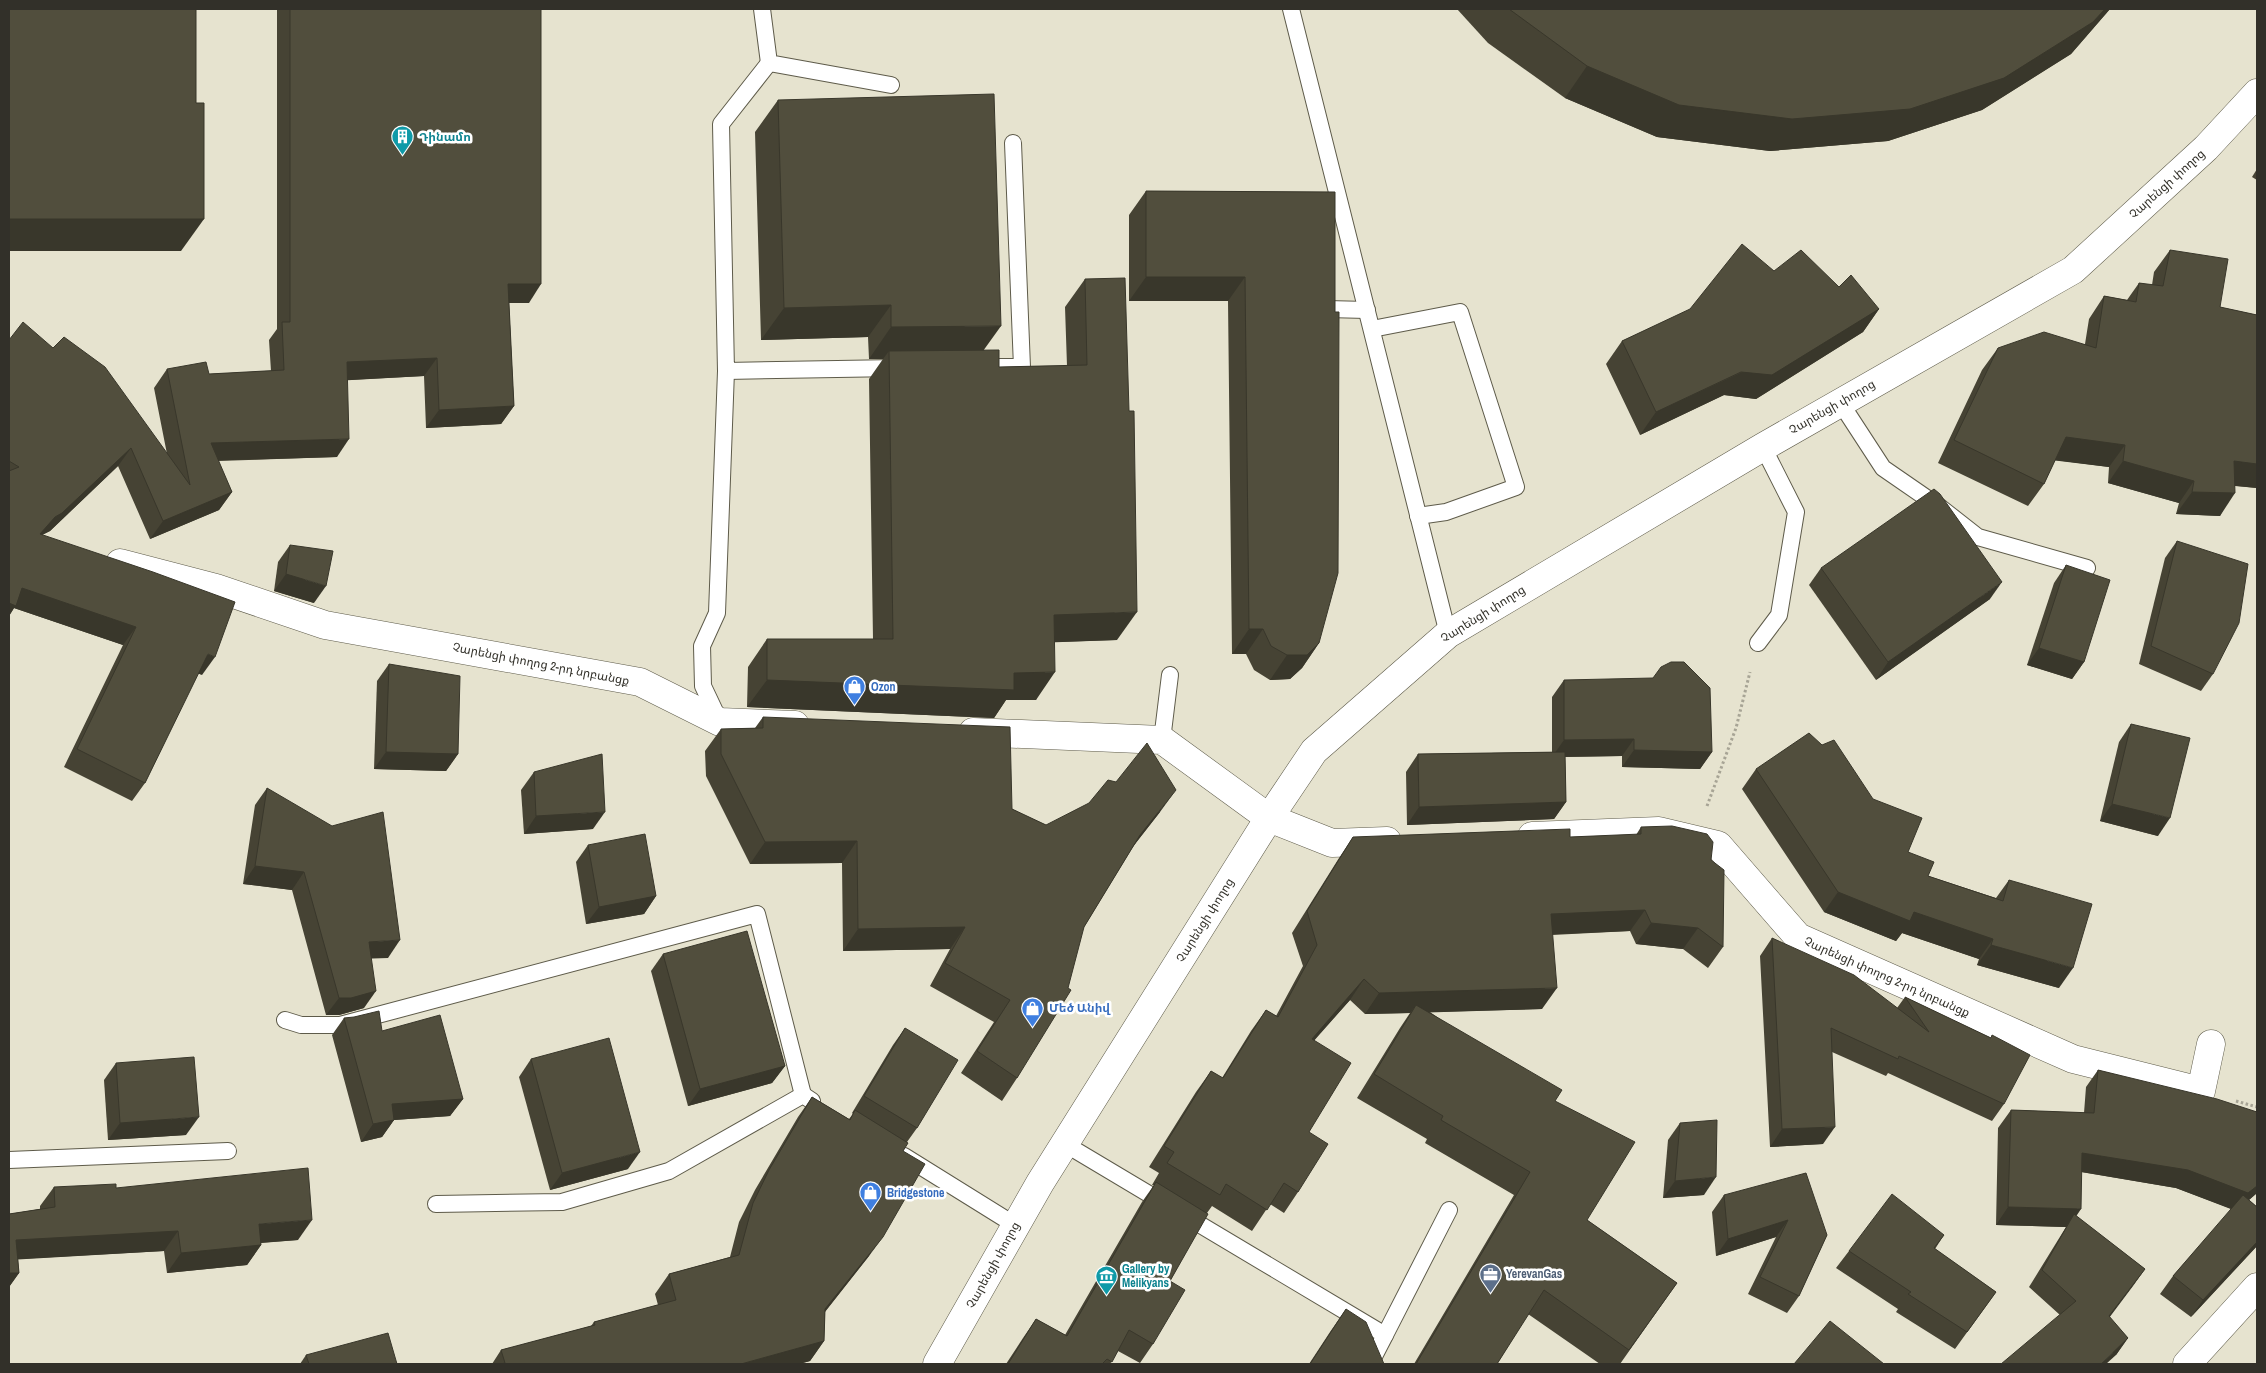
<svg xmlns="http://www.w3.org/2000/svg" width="2266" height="1373" viewBox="0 0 2266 1373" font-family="'Archivo Narrow','Noto Sans Armenian',sans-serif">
	<rect width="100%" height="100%" fill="#e6e3cf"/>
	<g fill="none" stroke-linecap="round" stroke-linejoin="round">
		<defs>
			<g id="service">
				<path d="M762,9L769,63L891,85"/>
				<path d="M1291,9L1448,634"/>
				<path d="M769,63L721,124L726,371L897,368"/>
				<path d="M1327,309L1367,310"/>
				<path d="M1372,329L1460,312L1516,487L1446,512L1418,516"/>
				<path d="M999,367H1022L1013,143"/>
				<path d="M1840,402L1883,468L1941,508L1978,537L2087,568"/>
				<path d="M1758,643L1779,615L1796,512L1763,447"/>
				<path d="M720,722L703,686L702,646L717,613L726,371"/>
				<path d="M1162,740L1170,675"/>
				<path d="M285,1020L301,1025H340L757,914L803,1095"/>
				<path d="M1065,1144L1385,1335L1370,1364"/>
				<path d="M904,1156L1015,1225"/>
				<path d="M9,1160L228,1151"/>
				<path d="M436,1204L562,1202L669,1171L803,1095L812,1101"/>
				<path d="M1385,1335L1449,1210"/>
			</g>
			<g id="minor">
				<path d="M120,563L216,588L325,625L640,682L720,722L795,725"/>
				<path d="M973,732L1162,740L1269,818L1332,843L1387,841"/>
				<path d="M1532,836L1659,831L1718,845L1798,937L2073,1059L2201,1091L2211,1044"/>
				<path d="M2187,1364L2257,1287"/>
			</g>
			<path id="secondary" d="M937,1364L1040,1183L1269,818L1314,751L1448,634L1763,447L2073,270L2206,148L2257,93"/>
		</defs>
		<use href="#service" stroke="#5e5b4a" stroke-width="18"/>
		<use href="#minor" stroke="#5e5b4a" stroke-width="29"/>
		<use href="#secondary" stroke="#5e5b4a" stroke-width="29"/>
		<g stroke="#a7a495" stroke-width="3" stroke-dasharray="2.5 2.5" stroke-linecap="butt">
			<path d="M1707,806L1736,728L1750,672"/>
			<path d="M2236,1101L2257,1107"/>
		</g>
		<use href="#service" stroke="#fff" stroke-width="16"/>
		<use href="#minor" stroke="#fff" stroke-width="28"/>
		<use href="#secondary" stroke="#fff" stroke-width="28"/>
	</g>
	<g fill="#464334">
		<path d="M277,9H541L529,303H509L514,406L501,424L426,428L424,376L347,380L337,457L218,461L232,492L219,510L150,539L118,466L50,531L42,535L202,675L198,673L145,783L132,801L64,767L123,645L14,608L9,616V340L167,454L154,388L167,369L209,374L271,371L269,340L277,329Z"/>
		<path d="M1457,9H2110L2071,54L1982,110L1888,141L1770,151L1657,137L1565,98L1488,43Z"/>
		<path d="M778,100L984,350L999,367L1067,366L1065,307L1085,279L1117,640L1055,642L1036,700H1006L994,718L747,707L748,667L767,639H873L869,379L883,359H869L868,337L761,340L755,132Z"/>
		<path d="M2257,169V180L2252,177Z"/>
		<path d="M1146,191L1335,192L1319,643L1302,668L1290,679L1270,680L1254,670L1246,654H1232L1228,301H1129V215Z"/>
		<path d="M2170,250L2220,307L2257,315V488L2235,486L2220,516L2176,514L2179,503L2108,483L2109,467L2055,460L2044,484L2028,506L1938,463L1982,370L1998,348L2085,344L2089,319L2104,296L2127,300L2139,283L2152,285L2154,272Z"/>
		<path d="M1774,271L1839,287L1879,309L1863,332L1756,399L1724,395L1640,435L1606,364L1622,341Z"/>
		<path d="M2177,541L2213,674L2201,691L2139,664L2165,558Z"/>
		<path d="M290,545L314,603L274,591L278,562Z"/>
		<path d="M2066,565L2084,662L2072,679L2027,665L2054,583Z"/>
		<path d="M1821,568L1990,599L1876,680L1809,585Z"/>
		<path d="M389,664L458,754L446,771L374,769L377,681Z"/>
		<path d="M1564,680L1712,752L1700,769L1622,767V756L1565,757L1566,802L1554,819L1407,825L1406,772L1418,754L1552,752V697Z"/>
		<path d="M763,717L1012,809L1046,825L1160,812L1134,845L1084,927L1017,1078L1002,1101L961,1073L994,1022L930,986L950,949L843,951L842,863L750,864L706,776L705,751L721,729L755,728Z"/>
		<path d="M2131,724L2158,836L2100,821L2119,742Z"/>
		<path d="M1756,769L1908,852L1928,876L1996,898L2009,880L2059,988L1977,965L1979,959L1902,933L1896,941L1824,912L1742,789Z"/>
		<path d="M534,772L593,829L524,834L521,790Z"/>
		<path d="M267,788L388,958H371L364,1008L339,1015H326L292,890L243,884L255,805Z"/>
		<path d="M1641,827L1711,860L1723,947L1708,968L1683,949L1636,944L1630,931L1552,935L1542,1009L1430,1012L1555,1101L1587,1220L1677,1283L1620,1364H1600L1528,1314L1497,1364H1414L1514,1195L1425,1143L1427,1139L1357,1098L1400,1028L1410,1013L1365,1014L1350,1000L1314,1040L1309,1132L1298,1192L1284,1213L1270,1204L1252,1231L1212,1206L1207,1213L1170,1281L1153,1344L1140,1363L1118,1351L1110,1364H1006L1023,1338L1036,1319L1065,1335L1142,1202L1154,1185H1152L1159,1173L1149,1167L1196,1092L1211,1071L1222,1078L1251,1031L1266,1010L1276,1016L1303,966L1292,933L1339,858L1353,837H1570L1636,835Z"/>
		<path d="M588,845L656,896L644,914L586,924L576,862Z"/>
		<path d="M1772,938L1897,1008L1905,997L1991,1038L2004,1104L1992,1121L1888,1073L1886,1076L1832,1052L1823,1144L1770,1147L1760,956Z"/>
		<path d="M663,954L785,1066L772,1083L688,1106L651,971Z"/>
		<path d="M344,1018L382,1031L463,1099L450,1116L394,1120L382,1137L361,1142L332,1035Z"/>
		<path d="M905,1028L917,1128L907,1142L903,1151L869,1256L825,1312L824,1341L810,1361L799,1364H492L501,1350L591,1326L594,1322L658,1305L655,1294L669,1274L730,1257L739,1222L755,1190L798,1117L812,1097L849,1119L853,1114L852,1113L893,1045Z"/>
		<path d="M531,1059L628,1169L550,1190L519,1077Z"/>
		<path d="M116,1063L186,1135L108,1140L104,1080Z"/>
		<path d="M2098,1070L2257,1112V1193L2249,1200L2257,1207V1246L2191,1317L2160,1294L2173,1276L2232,1209L2176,1188L2081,1172L2076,1216L2145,1269L2109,1317L2128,1338L2116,1355L2060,1315L2029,1287L2066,1227L1996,1225L1998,1128L2011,1110L2084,1113L2086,1087Z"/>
		<path d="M1680,1123L1704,1195L1663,1198L1668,1140Z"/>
		<path d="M54,1187L116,1188L298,1240L261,1243V1245L247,1265L167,1273L164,1251L18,1259L19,1273L9,1287V1214L40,1209V1206Z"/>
		<path d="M1724,1195L1827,1235L1799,1296L1787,1313L1748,1294L1776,1237L1716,1256L1712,1212Z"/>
		<path d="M1944,1235L1935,1249L1996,1292L1955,1349L1896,1312L1898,1309L1836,1268L1849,1251Z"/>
		<path d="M1346,1309L1384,1364H1309L1330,1332Z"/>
		<path d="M306,1355L397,1364H300Z"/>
	</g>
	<g fill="#39372b">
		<path d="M2105,9H2110L2071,54L1982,110L1888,141L1770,151L1657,137L1565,98L1587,66Z"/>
		<path d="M9,219H204L181,251H9Z"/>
		<path d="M1146,277H1245L1228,301H1129Z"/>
		<path d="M508,284H541L529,303H495Z"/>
		<path d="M891,305L868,337L761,340L784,308Z"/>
		<path d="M1879,309L1863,332L1756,399L1724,395L1640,435L1656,412Z"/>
		<path d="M1001,326L978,358L889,351L883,359H869L891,327Z"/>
		<path d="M437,358L424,376L334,381L347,362Z"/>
		<path d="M514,406L501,424L426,428L439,410Z"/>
		<path d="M2066,437L2125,445L2109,467L2051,460Z"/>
		<path d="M349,439L337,457L198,461L211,443Z"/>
		<path d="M131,448L118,466L50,531L42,535L40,534L55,517Z"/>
		<path d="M2123,461L2194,481L2179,503L2108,483Z"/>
		<path d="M2234,461L2257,464V488L2218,484Z"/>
		<path d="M232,492L219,510L150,539L163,521Z"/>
		<path d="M2192,492L2235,493L2220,516L2176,514Z"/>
		<path d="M286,574L326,586L314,603L274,591Z"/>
		<path d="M2002,582L1990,599L1876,680L1888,662Z"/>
		<path d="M22,588L136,627L123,645L14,608L9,616V603Z"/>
		<path d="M1137,612L1117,640L1035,643L1054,615Z"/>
		<path d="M1249,629H1263L1246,654H1232Z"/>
		<path d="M1319,643L1302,668L1290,679L1270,680L1287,655Z"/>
		<path d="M2039,648L2084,662L2072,679L2027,665Z"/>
		<path d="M208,654L215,657L202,675L195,672Z"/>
		<path d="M1055,672L1036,700H1006L994,718L747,707L767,680Z"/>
		<path d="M1634,739L1622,756L1552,757L1564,740Z"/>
		<path d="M1634,750L1712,752L1700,769L1622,767Z"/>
		<path d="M386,752L458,754L446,771L374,769Z"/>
		<path d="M1176,790L1160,812L1125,857L1140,835Z"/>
		<path d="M1566,802L1554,819L1407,825L1419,807Z"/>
		<path d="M2112,804L2170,818L2158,836L2100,821Z"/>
		<path d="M605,812L593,829L524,834L536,816Z"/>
		<path d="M857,841L842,863L750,864L765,842Z"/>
		<path d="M255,866L304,872L292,890L243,884Z"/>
		<path d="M1838,892L1914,912L1993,939L1979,959L1902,933L1896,941L1824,912Z"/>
		<path d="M656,896L644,914L586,924L599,907Z"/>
		<path d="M1645,910L1630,931L1536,935L1551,914Z"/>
		<path d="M1651,923L1698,928L1683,949L1636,944Z"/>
		<path d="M965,927L950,949L843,951L858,929Z"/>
		<path d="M400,940L388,958L357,959L369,942Z"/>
		<path d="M1991,945L2073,968L2059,988L1977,965Z"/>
		<path d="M1364,979L1350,1000L1297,1060L1312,1039Z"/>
		<path d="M1557,988L1542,1009L1411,1013L1416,1005L1410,1013L1365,1014L1379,993Z"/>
		<path d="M376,991L364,1008L339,1015H326L339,998Z"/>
		<path d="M785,1066L772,1083L688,1106L700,1089Z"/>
		<path d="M463,1099L450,1116L394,1120L382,1137L361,1142L373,1124L392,1104Z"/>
		<path d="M199,1117L186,1135L108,1140L120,1123Z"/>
		<path d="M1835,1127L1823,1144L1770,1147L1782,1129Z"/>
		<path d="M640,1152L628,1169L550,1190L562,1173Z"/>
		<path d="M2082,1153L2188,1170L2257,1186V1193L2236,1211L2176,1188L2070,1170Z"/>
		<path d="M1716,1177L1704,1195L1663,1198L1675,1181Z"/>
		<path d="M2008,1207L2081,1209L2069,1227L2074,1214L2066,1227L1996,1225Z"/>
		<path d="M312,1220L298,1240L245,1244L259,1224Z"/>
		<path d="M1788,1220L1776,1237L1716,1256L1728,1239Z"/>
		<path d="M178,1231L164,1251L9,1260L16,1240Z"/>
		<path d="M883,1237L869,1256L811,1329L825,1309Z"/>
		<path d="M2257,1242V1246L2191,1317L2203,1300Z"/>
		<path d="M261,1245L247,1265L167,1273L181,1253Z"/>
		<path d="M2145,1269L2133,1286L2097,1334L2109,1316Z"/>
		<path d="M9,1273H19L9,1287Z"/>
		<path d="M2128,1338L2116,1355L2106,1364H2101Z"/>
		<path d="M824,1341L810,1361L799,1364H741Z"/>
	</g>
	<g fill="#514e3d" stroke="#39372b">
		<path d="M9,9H196V103H204V219H9Z"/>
		<path d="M290,9H541V284H508L514,406L439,410L437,358L347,362L349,439L211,443L232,492L163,521L131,448L62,513L55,517L40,534L153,572L235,602L215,657L208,654L145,783L77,749L136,627L22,588L16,606L9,603V471L19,467L9,461V340L23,322L53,348L64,337L105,367L190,485L167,369L206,362L209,374L284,370L282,322H290Z"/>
		<path d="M1509,9H2105L2093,22L2004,78L1910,109L1792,119L1679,105L1587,66Z"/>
		<path d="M994,94L1001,326L891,327V305L784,308L778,100Z"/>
		<path d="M1146,191L1335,192V312H1339L1338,573L1319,643L1307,655H1287L1271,646L1263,629H1249L1245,277H1146Z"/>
		<path d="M1742,244L1774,271L1801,250L1839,287L1851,275L1879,309L1772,375L1741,372L1656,412L1622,341L1690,309Z"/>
		<path d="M2170,250L2228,259L2220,307L2257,315V464L2234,461L2235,493L2192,492L2194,481L2123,461L2125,445L2066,437L2044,484L1954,440L1998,348L2044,332L2096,348L2104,296L2136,302L2139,283L2163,286Z"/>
		<path d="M1125,278L1129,411H1134L1137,612L1054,615L1055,672L1014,673V690L767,680V639H893L889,351L999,350V367L1087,365L1085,279Z"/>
		<path d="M1934,489L1940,494L2002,582L1888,662L1821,568Z"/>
		<path d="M2177,541L2248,564L2239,623L2213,674L2151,646Z"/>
		<path d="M290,545L333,551L326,586L286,574Z"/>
		<path d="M2066,565L2110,580L2084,662L2039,648Z"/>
		<path d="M1671,662H1684L1710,688L1712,752L1634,750V739L1564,740V680L1653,678L1661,667Z"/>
		<path d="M389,664L460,676L458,754L386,752Z"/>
		<path d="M763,717L1010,727L1012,809L1046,825L1089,803L1108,780L1116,782L1147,743L1176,790L1140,835L1084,927L1068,988L1071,990L1017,1078L977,1051L1010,1000L945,963L965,927L858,929L857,841L765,842L721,754V729L763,728Z"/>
		<path d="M2131,724L2190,738L2170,818L2112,804Z"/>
		<path d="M1809,733L1822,745L1834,740L1873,799L1922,818L1908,852L1934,862L1928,876L2003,901L2009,880L2092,904L2073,968L1991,945L1993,939L1914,912L1910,921L1838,892L1756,769Z"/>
		<path d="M1565,752L1566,802L1419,807L1418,754Z"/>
		<path d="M602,754L605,812L536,816L534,772Z"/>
		<path d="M267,788L332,826L383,812L400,940L369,942L376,991L351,998H339L304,872L255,866Z"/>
		<path d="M1672,826L1707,834L1713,842L1711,860L1724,870L1723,947L1698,928L1651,923L1645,910L1551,914L1557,988L1379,993L1364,979L1312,1039L1351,1063L1309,1132L1328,1144L1298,1192L1284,1183L1267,1210L1226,1184L1220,1195L1167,1163L1174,1152L1164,1146L1211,1071L1223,1078L1266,1010L1278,1017L1317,945L1307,911L1353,837L1570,829V837L1641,834V827Z"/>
		<path d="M645,834L656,896L599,907L588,845Z"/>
		<path d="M747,931L785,1066L700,1089L663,954Z"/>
		<path d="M1772,938L1854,975L1929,1032L1905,997L1991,1038L1992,1035L2030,1055L2004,1104L1899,1056L1898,1059L1831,1028L1835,1127L1782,1129Z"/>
		<path d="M1416,1005L1562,1090L1555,1101L1635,1142L1587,1220L1677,1283L1629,1350L1544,1290L1497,1364H1416L1530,1172L1441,1120L1443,1116L1374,1074Z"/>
		<path d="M379,1011L382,1031L440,1015L463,1099L392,1104L394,1120L373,1124L344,1018L354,1017Z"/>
		<path d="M905,1028L958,1060L917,1128L864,1096Z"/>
		<path d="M609,1038L640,1152L562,1173L531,1059Z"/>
		<path d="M194,1057L199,1117L120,1123L116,1063Z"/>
		<path d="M2098,1070L2217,1099L2257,1112V1186L2248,1193L2188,1170L2082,1153L2081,1209L2008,1207L2011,1110L2094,1113Z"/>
		<path d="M812,1097L850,1120L855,1110L908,1143L903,1151L925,1164L883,1237L825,1309L824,1341L741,1364H501L505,1363L501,1350L595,1325L594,1322L676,1300L669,1274L739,1255L753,1203L769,1170Z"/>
		<path d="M1717,1120L1716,1177L1675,1181L1680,1123Z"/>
		<path d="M308,1168L312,1220L259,1224L261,1245L181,1253L178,1231L16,1240L19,1273H9V1214L55,1207L54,1187L116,1184V1188Z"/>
		<path d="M1806,1173L1827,1235L1799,1296L1760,1277L1788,1220L1728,1239L1724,1195Z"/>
		<path d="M1156,1182L1208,1214L1170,1281L1185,1290L1153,1344L1129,1330L1112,1362L1107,1359L1102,1364H1008L1036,1319L1067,1336Z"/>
		<path d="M1892,1194L1944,1235L1934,1248L1996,1292L1967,1332L1908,1294L1911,1292L1849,1251Z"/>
		<path d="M2243,1195L2257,1207V1242L2203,1300L2173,1276Z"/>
		<path d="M2074,1214L2145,1269L2109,1316L2128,1338L2101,1364H2001L2076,1301L2042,1270Z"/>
		<path d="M1346,1309L1366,1322L1384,1364H1310Z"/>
		<path d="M1830,1321L1884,1364H1794Z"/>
		<path d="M388,1333L397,1364H309L306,1355Z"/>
	</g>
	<defs>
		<symbol id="building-pin" viewBox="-11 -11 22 30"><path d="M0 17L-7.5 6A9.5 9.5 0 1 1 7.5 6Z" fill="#0f9aa8" stroke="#fff"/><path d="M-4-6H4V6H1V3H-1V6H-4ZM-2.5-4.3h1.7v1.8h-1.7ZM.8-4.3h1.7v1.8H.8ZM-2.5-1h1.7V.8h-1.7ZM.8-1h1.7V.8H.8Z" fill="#fff"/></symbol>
		<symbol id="shop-pin" viewBox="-11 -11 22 30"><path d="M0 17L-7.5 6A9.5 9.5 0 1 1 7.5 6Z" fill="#3f7fe0" stroke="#fff"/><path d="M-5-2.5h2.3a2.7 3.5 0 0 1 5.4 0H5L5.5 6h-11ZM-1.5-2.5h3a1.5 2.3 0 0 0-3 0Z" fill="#fff"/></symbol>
		<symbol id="office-pin" viewBox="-11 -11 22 30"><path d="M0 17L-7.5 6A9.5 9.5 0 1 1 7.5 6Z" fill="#5c6f8a" stroke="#fff"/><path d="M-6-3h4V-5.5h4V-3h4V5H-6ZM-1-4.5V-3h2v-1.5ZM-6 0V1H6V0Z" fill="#fff"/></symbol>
		<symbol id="museum-pin" viewBox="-11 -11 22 30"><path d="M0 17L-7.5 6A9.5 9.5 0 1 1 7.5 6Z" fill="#0f9aa8" stroke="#fff"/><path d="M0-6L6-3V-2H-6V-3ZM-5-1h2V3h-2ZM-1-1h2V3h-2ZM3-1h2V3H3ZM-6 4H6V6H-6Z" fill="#fff"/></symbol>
	</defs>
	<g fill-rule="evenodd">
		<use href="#building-pin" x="390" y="124" width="25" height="34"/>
		<use href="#shop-pin" x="842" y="674" width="25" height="34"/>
		<use href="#shop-pin" x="1020" y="996" width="25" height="34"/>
		<use href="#shop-pin" x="858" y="1180" width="25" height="34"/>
		<use href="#office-pin" x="1478" y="1262" width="25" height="34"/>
		<use href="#museum-pin" x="1094" y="1264" width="25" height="34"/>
	</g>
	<g text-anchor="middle" stroke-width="5" stroke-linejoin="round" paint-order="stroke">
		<g font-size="12" font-weight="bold" fill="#0d838f" stroke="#fff" text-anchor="start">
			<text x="419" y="141">Դինամո</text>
			<text x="1122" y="1273">Gallery by<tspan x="1122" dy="14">Melikyans</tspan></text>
		</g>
		<g font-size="12" fill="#323029" stroke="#fff">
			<text transform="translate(2167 184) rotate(-42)" y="4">Չարենցի փողոց</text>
			<text transform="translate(1832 407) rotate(-30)" y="4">Չարենցի փողոց</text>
			<text transform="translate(1483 614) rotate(-32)" y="4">Չարենցի փողոց</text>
			<text transform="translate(541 664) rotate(11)" y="4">Չարենցի փողոց 2-րդ նրբանցք</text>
			<text transform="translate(1205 920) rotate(-58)" y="4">Չարենցի փողոց</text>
			<text transform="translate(1887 977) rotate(24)" y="4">Չարենցի փողոց 2-րդ նրբանցք</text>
			<text transform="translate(993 1265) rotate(-61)" y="4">Չարենցի փողոց</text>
		</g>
		<g font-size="12" font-weight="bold" fill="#366cbe" stroke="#fff" text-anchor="start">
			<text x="871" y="691">Ozon</text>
			<text x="1049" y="1012">Մեծ Անիվ</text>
			<text x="887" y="1197">Bridgestone</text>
		</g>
		<g font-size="12" font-weight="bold" fill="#4e5e75" stroke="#fff" text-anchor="start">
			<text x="1506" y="1278">YerevanGas</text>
		</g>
	</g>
	<rect width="2266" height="1373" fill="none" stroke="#323029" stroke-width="20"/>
</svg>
